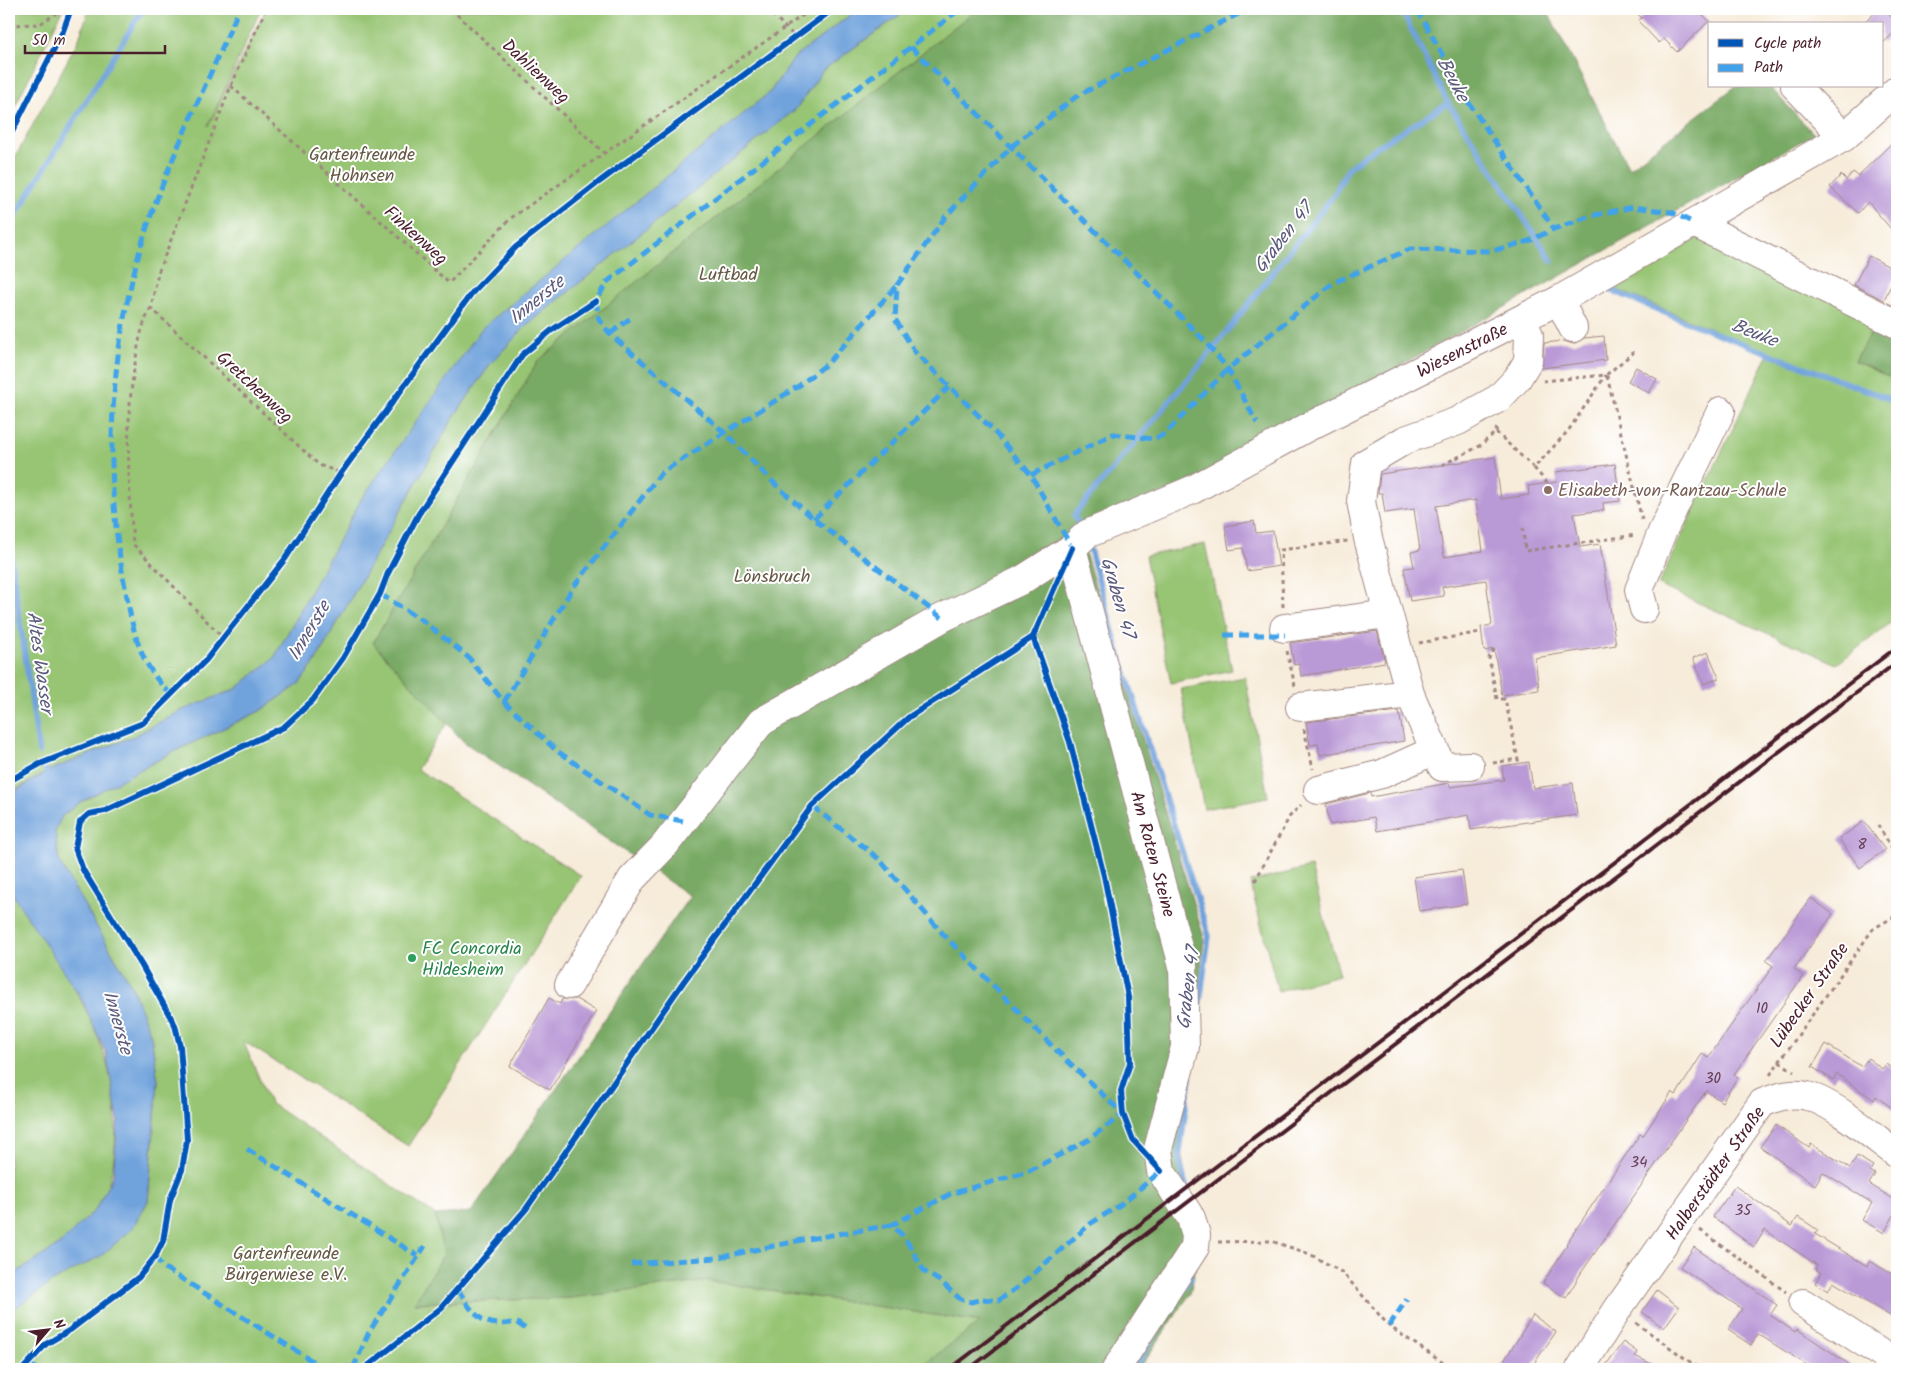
<svg xmlns="http://www.w3.org/2000/svg" width="1906" height="1378" viewBox="0 0 1906 1378" font-family="Kalam,sans-serif">
	<rect width="100%" height="100%" fill="#fff"/>
	<filter id="ink" filterUnits="userSpaceOnUse"><feTurbulence type="fractalNoise" baseFrequency=".02" numOctaves="2"/><feDisplacementMap in="SourceGraphic" scale="10" xChannelSelector="R" yChannelSelector="G"/><feConvolveMatrix kernelMatrix="1 2 1 2 8 2 1 2 1" color-interpolation-filters="sRGB"/></filter>
	<filter id="wash" filterUnits="userSpaceOnUse"><feTurbulence type="fractalNoise" baseFrequency=".0096" numOctaves="4" result="noise"/><feDisplacementMap in="SourceGraphic" scale="20" xChannelSelector="R" yChannelSelector="G"/><feGaussianBlur stdDeviation="1.12" result="paint"/><feColorMatrix in="noise" values="0 0 0 0 0 0 0 0 0 0 0 0 0 0 0 0 0 1.4 0 .05"/><feComposite in="paint" operator="in"/></filter>
	<g filter="url(#wash)">
		<rect width="100%" height="100%" fill="#f7ecda"/>
		<g fill="#97c573" stroke="#70724f">
			<path d="M9,9H63L9,118Z"/>
			<path d="M89,9H261L208,126L266,9H858L795,57L770,92L663,180L411,429L362,498L274,658L236,689L183,710L134,736L48,771L9,794V169L79,39Z"/>
			<path d="M908,9H977L538,361L373,643L447,723L417,769L581,876L408,1146L243,1041L270,1103L435,1215L444,1254L414,1303L570,1298L709,1281L981,1322L918,1369H9V1312L55,1280L101,1255L132,1229L148,1201L158,1081L151,1036L131,985L59,862L55,831L62,816L82,801L173,752L260,711L298,685L314,664L450,423L491,363L526,326L796,109L823,70Z"/>
			<path d="M1690,230L1877,320L1855,361L1897,381V618L1837,664L1658,585L1769,353L1601,283Z"/>
			<path d="M1205,544L1232,670L1171,683L1145,556Z"/>
			<path d="M1245,677L1268,797L1204,809L1181,689Z"/>
			<path d="M1311,867L1339,975L1278,991L1250,882Z"/>
			<path d="M9,889C63,967 124,1047 115,1146C113,1170 110,1189 95,1210C76,1237 37,1259 9,1277Z"/>
		</g>
		<g fill="#79aa65" stroke="#626448">
			<path d="M977,9H1546L1629,168L1736,86H1769L1814,134L1205,475L1078,530L1204,938L1181,1150L1185,1176L1202,1235L1190,1294L1141,1366L1137,1369H918L980,1322L709,1281L570,1298L414,1303L444,1254L435,1215L471,1212L690,896L464,742L373,643L538,361Z"/>
			<path d="M1877,320L1897,329V381L1855,361Z"/>
		</g>
		<path fill="#70a2dc" stroke="#5d6084" d="M858,9H908L823,70L796,109L526,326L491,363L450,423L314,664L298,685L260,711L173,752L82,801L62,816L55,831L59,862L131,985L151,1036L158,1081L148,1201L132,1229L101,1256L55,1280L9,1312V1277L59,1245L95,1210L113,1176L118,1120L106,1053L81,998L9,889V795L48,771L134,736L183,710L236,689L274,658L362,498L482,328L770,92L795,57Z"/>
		<g fill="none" stroke-linecap="round" stroke-linejoin="round">
			<g stroke="#70a2dc" stroke-width="5.5">
				<path d="M1401,9L1448,103L1552,261"/>
				<path d="M9,226L143,9"/>
				<path d="M1604,287L1684,321L1897,402"/>
				<path d="M1081,529L1074,515L1210,353L1334,195L1348,168L1375,148L1448,103"/>
				<path d="M9,546L39,752"/>
				<path d="M1089,546L1115,639L1209,936L1197,1024"/>
				<path d="M45,768L50,778"/>
				<path d="M1187,1190L1179,1158L1190,1078"/>
				<path d="M1134,1369L1191,1277"/>
			</g>
		</g>
		<g id="blocks">
			<g fill="#b999d6" fill-rule="evenodd">
				<path d="M1632,9H1697L1709,21L1677,52L1664,39L1659,43L1638,21L1642,18Z"/>
				<path d="M1879,9H1884L1897,23V30L1882,44V24H1863Z"/>
				<path d="M1897,138V236L1868,202L1858,213L1830,187L1841,175L1846,180L1853,172L1858,176Z"/>
				<path d="M1869,256L1897,271L1884,300L1854,285Z"/>
				<path d="M1604,336L1606,360L1542,368L1544,343L1564,341L1573,344L1584,338Z"/>
				<path d="M1636,367L1657,379L1649,393L1628,381Z"/>
				<path d="M1495,457L1501,499L1529,495L1528,486L1557,482L1556,472L1615,464L1620,501L1603,503L1604,510L1574,514L1580,547L1600,544L1616,645L1535,658L1539,690L1502,695L1494,649L1484,651L1481,627L1492,625L1486,580L1442,587L1444,596L1410,601L1404,568L1414,567L1411,552L1420,550L1414,509L1385,513L1382,493H1378L1380,474ZM1476,500L1483,551L1444,557L1436,506Z"/>
				<path d="M1254,521L1256,533L1273,531L1279,566L1247,571L1243,548L1229,550L1225,526Z"/>
				<path d="M1377,631L1385,662L1301,676L1299,664L1294,665L1290,643Z"/>
				<path d="M1708,652L1719,678L1704,684L1693,658Z"/>
				<path d="M1399,711L1404,741L1320,755L1318,744L1310,745L1306,722Z"/>
				<path d="M1529,762L1533,788L1573,783L1577,815L1471,830L1469,815L1377,831L1374,817L1330,825L1326,804L1370,793L1371,797L1449,783L1450,787L1504,780L1502,766Z"/>
				<path d="M1864,821L1885,850L1860,868L1839,839Z"/>
				<path d="M1462,870L1467,904L1419,911L1414,877Z"/>
				<path d="M1811,898L1833,914L1794,969L1803,976L1734,1074L1738,1077L1722,1102L1706,1091L1581,1273L1566,1298L1543,1283L1567,1245L1566,1244L1640,1134L1643,1136L1672,1092L1676,1095L1702,1054L1708,1058L1773,966L1766,961Z"/>
				<path d="M549,998L560,1004L562,999H576L596,1011L550,1090L510,1066Z"/>
				<path d="M1826,1044L1862,1067L1868,1058L1882,1069L1886,1064L1897,1072V1112L1876,1096L1874,1100L1837,1074L1833,1080L1812,1067Z"/>
				<path d="M1776,1125L1809,1148L1811,1144L1850,1168L1857,1156L1873,1166L1870,1171L1875,1174L1869,1184L1897,1201V1210L1884,1233L1862,1220L1872,1203L1823,1172L1815,1185L1760,1147Z"/>
				<path d="M1735,1186L1792,1226L1798,1217L1818,1230L1815,1234L1867,1266L1870,1261L1897,1277V1320L1833,1282L1828,1291L1815,1283L1821,1273L1815,1269L1817,1265L1765,1230L1754,1247L1713,1217Z"/>
				<path d="M1694,1247L1777,1305L1770,1315L1795,1332L1797,1329L1856,1369H1813L1758,1334L1751,1345L1728,1330L1742,1309L1680,1267Z"/>
				<path d="M1657,1290L1679,1307L1664,1328L1642,1312Z"/>
				<path d="M1533,1315L1556,1332L1530,1369H1509L1502,1364Z"/>
				<path d="M1623,1342L1637,1352L1635,1356L1662,1369H1603Z"/>
			</g>
		</g>
	</g>
	<g filter="url(#ink)">
		<use href="#blocks" fill-opacity="0" stroke="#a08682" stroke-width="1"/>
		<g fill="none" stroke-linecap="round" stroke-linejoin="round">
			<defs>
				<g id="minor">
					<path d="M1795,86L1844,137"/>
					<path d="M1694,223L1897,324"/>
					<path d="M1559,300L1573,328"/>
					<path d="M1072,548L1183,966L1185,1047L1158,1149L1161,1171L1191,1218L1196,1235L1195,1247L1116,1369"/>
					<path d="M1644,609L1639,590L1662,532L1721,411"/>
					<path d="M1284,628L1388,614"/>
					<path d="M1300,707L1410,694"/>
					<path d="M1470,766L1442,767L1410,694L1368,538L1361,501L1366,463L1405,440L1458,421L1499,398L1517,379L1528,361L1529,335L1522,320"/>
					<path d="M1318,790L1382,774L1435,750"/>
					<path d="M569,985L632,879L664,846L761,722L942,618L1022,580L1072,548L1087,534L1192,490L1306,428L1559,300L1844,137L1897,90"/>
					<path d="M1803,1303L1897,1364"/>
					<path d="M1580,1369L1617,1310L1762,1103C1776,1097 1792,1092 1807,1096C1833,1102 1875,1138 1897,1154"/>
				</g>
			</defs>
			<use href="#minor" stroke="#a08682" stroke-width="30"/>
			<g stroke="#a08682" stroke-width="3" stroke-dasharray="4 4" stroke-linecap="butt">
				<path d="M266,9L231,86L158,273L151,308L319,465L341,473"/>
				<path d="M451,9L604,153"/>
				<path d="M767,9L795,37"/>
				<path d="M9,25L40,24L63,9"/>
				<path d="M231,86L449,283L511,218L812,9"/>
				<path d="M151,308C142,324 139,340 136,358C124,422 129,480 133,544L223,638"/>
				<path d="M1607,376L1642,520"/>
				<path d="M1543,381L1606,375L1634,352"/>
				<path d="M1496,432L1534,468L1568,431L1606,375"/>
				<path d="M1442,465L1478,447L1496,432L1497,426"/>
				<path d="M1534,468L1548,484"/>
				<path d="M1523,528L1525,551L1636,535"/>
				<path d="M1283,607L1281,550L1348,541"/>
				<path d="M1419,643L1481,632"/>
				<path d="M1494,649L1489,658L1497,699H1505L1519,764"/>
				<path d="M1287,651L1295,686"/>
				<path d="M1304,729L1313,769"/>
				<path d="M1493,763L1518,759"/>
				<path d="M1878,825L1897,857"/>
				<path d="M1255,881L1290,816L1301,805"/>
				<path d="M1779,1062L1794,1071"/>
				<path d="M1770,1075L1873,929L1897,915"/>
				<path d="M1700,1230L1786,1292"/>
				<path d="M1218,1242L1271,1241L1310,1254L1343,1273L1389,1326L1452,1369"/>
				<path d="M1636,1323L1700,1369"/>
			</g>
			<use href="#minor" stroke="#fff" stroke-width="28"/>
			<g stroke="#4a1f2b" stroke-width="4">
				<path d="M950,1369L1897,647"/>
				<path d="M969,1369L1897,662"/>
			</g>
			<g stroke="#40a2eb" stroke-width="5" stroke-dasharray="10 5" stroke-linecap="butt">
				<path d="M1417,9L1469,103L1554,229"/>
				<path d="M911,47L1203,339L1228,369L1257,423"/>
				<path d="M610,334L633,316"/>
				<path d="M1031,475L1113,434L1154,439L1165,434L1228,369L1333,283L1410,249L1492,251L1529,241L1554,229L1591,216L1633,207L1671,212L1694,223"/>
				<path d="M814,519L949,387"/>
				<path d="M1070,552L1072,548L1031,475L992,429L915,352L895,319L897,285L946,216L1012,146L1077,96L1248,9"/>
				<path d="M380,594L422,620L469,658L504,702L557,751L650,815L683,821"/>
				<path d="M942,618L814,519L777,486L724,432L610,334L599,319L596,301L607,282L960,9"/>
				<path d="M1224,635H1285"/>
				<path d="M172,695C135,662 132,622 123,576C102,458 111,335 149,221C174,149 209,79 239,9"/>
				<path d="M504,702L572,589L661,473L800,385L829,362L897,285"/>
				<path d="M812,806L879,859L943,934L1053,1047L1123,1114L1088,1140L1029,1171L950,1194L892,1225"/>
				<path d="M247,1149L418,1256"/>
				<path d="M155,1257L163,1267L325,1369"/>
				<path d="M631,1264L716,1258L802,1240L892,1225L905,1238L924,1271L941,1282L959,1298L971,1302L982,1299L998,1301L1022,1284L1090,1224L1120,1205L1161,1171L1159,1169"/>
				<path d="M458,1289C473,1315 484,1330 516,1322L527,1330"/>
				<path d="M1389,1326L1407,1299"/>
				<path d="M27,1364L38,1369"/>
				<path d="M353,1369L369,1332L425,1246"/>
			</g>
			<defs>
				<g id="cycleway">
					<path d="M9,138L63,31L71,9"/>
					<path d="M1033,637L1070,742L1104,876L1128,997L1130,1063L1121,1091L1123,1114L1133,1140L1161,1171"/>
					<path d="M9,781L40,764L143,723L206,660L223,638L285,559L341,473L471,294L516,247L599,182L833,9"/>
					<path d="M23,1369L46,1344L70,1330L139,1277L155,1257L163,1241L170,1200L182,1170L187,1140L180,1046L175,1025L142,966L83,870L75,848L80,822L89,814L105,811L284,727L313,700L343,658L380,594L388,573L418,515L522,355L552,330L596,301"/>
					<path d="M364,1369L441,1308L526,1209L684,981L812,806L909,717L1033,637L1072,548"/>
				</g>
			</defs>
			<use href="#cycleway" stroke="#fff" stroke-width="9"/>
			<use href="#cycleway" stroke="#0057b8" stroke-width="6"/>
		</g>
	</g>
	<circle fill="#8d6e63" stroke="#fff" stroke-width="2" cx="1548" cy="490" r="5"/>
	<circle fill="#2e9e5b" stroke="#fff" stroke-width="2" cx="412" cy="958" r="5"/>
	<g text-anchor="middle" stroke-width="4" stroke-linejoin="round" paint-order="stroke">
		<g font-size="15" fill="#663e56">
			<text x="1862" y="849">8</text>
			<text x="1762" y="1013">10</text>
			<text x="1713" y="1083">30</text>
			<text x="1639" y="1167">34</text>
			<text x="1743" y="1215">35</text>
		</g>
		<g font-size="18" fill="#4a1f2b" stroke="#fff">
			<text transform="translate(536 71) rotate(43)" y="6">Dahlienweg</text>
			<text transform="translate(416 235) rotate(42)" y="6">Finkenweg</text>
			<text transform="translate(1462 350) rotate(-27)" y="6">Wiesenstraße</text>
			<text transform="translate(255 387) rotate(43)" y="6">Gretchenweg</text>
			<text transform="translate(1153 854) rotate(75)" y="6">Am Roten Steine</text>
			<text transform="translate(1809 995) rotate(-55)" y="6">Lübecker Straße</text>
			<text transform="translate(1715 1173) rotate(-55)" y="6">Halberstädter Straße</text>
		</g>
		<g font-size="18" fill="#655944" stroke="#fff">
			<text x="362" y="160">Gartenfreunde<tspan x="362" dy="21">Hohnsen</tspan></text>
			<text x="728" y="280">Luftbad</text>
			<text x="772" y="582">Lönsbruch</text>
			<text x="286" y="1259">Gartenfreunde<tspan x="286" dy="21">Bürgerwiese e.V.</tspan></text>
		</g>
		<g font-size="18" fill="#785e54" stroke="#fff" text-anchor="start">
			<text x="1558" y="496">Elisabeth-von-Rantzau-Schule</text>
		</g>
		<g font-size="18" fill="#27864d" stroke="#fff" text-anchor="start">
			<text x="422" y="954">FC Concordia<tspan x="422" dy="21">Hildesheim</tspan></text>
		</g>
		<g font-size="19" font-style="italic" fill="#5b5a7b" stroke="#fff">
			<text transform="translate(1454 79) rotate(62)" y="7">Beuke</text>
			<text transform="translate(1282 237) rotate(-52)" y="7">Graben 47</text>
			<text transform="translate(536 299) rotate(-39)" y="7">Innerste</text>
			<text transform="translate(1755 332) rotate(21)" y="7">Beuke</text>
			<text transform="translate(1119 597) rotate(74)" y="7">Graben 47</text>
			<text transform="translate(308 630) rotate(-59)" y="7">Innerste</text>
			<text transform="translate(41 662) rotate(82)" y="7">Altes Wasser</text>
			<text transform="translate(1187 988) rotate(-83)" y="7">Graben 47</text>
			<text transform="translate(119 1022) rotate(74)" y="7">Innerste</text>
		</g>
	</g>
	<rect width="1906" height="1378" fill="none" stroke="#fff" stroke-width="30"/>
	<rect x="1708" y="22" width="175" height="65" fill="#ffffff" stroke="#b7a5aa"/>
	<rect x="1718" y="39" width="25" height="8" fill="#0057b8" stroke="#b7a5aa"/>
	<text x="1754" y="48" font-size="15" fill="#4a1f2b">Cycle path</text>
	<rect x="1718" y="64" width="25" height="8" fill="#40a2eb" stroke="#b7a5aa"/>
	<text x="1754" y="72" font-size="15" fill="#4a1f2b">Path</text>
	<g transform="translate(48 1330) rotate(62)" stroke="#ffffff" stroke-width="4" paint-order="stroke">
	<path d="M0-4L9 19L0 12L-9 19Z" fill="#4a1f2b"/>
	<text y="-8" font-size="14" font-weight="bold" text-anchor="middle" fill="#4a1f2b">N</text>
	</g>
	<path d="M25 45v8h140v-8" fill="none" stroke="#4a1f2b" stroke-width="2.5"/>
	<text x="32" y="45" font-size="15" fill="#4a1f2b" stroke="#ffffff" stroke-width="4" paint-order="stroke">50 m</text>
</svg>
